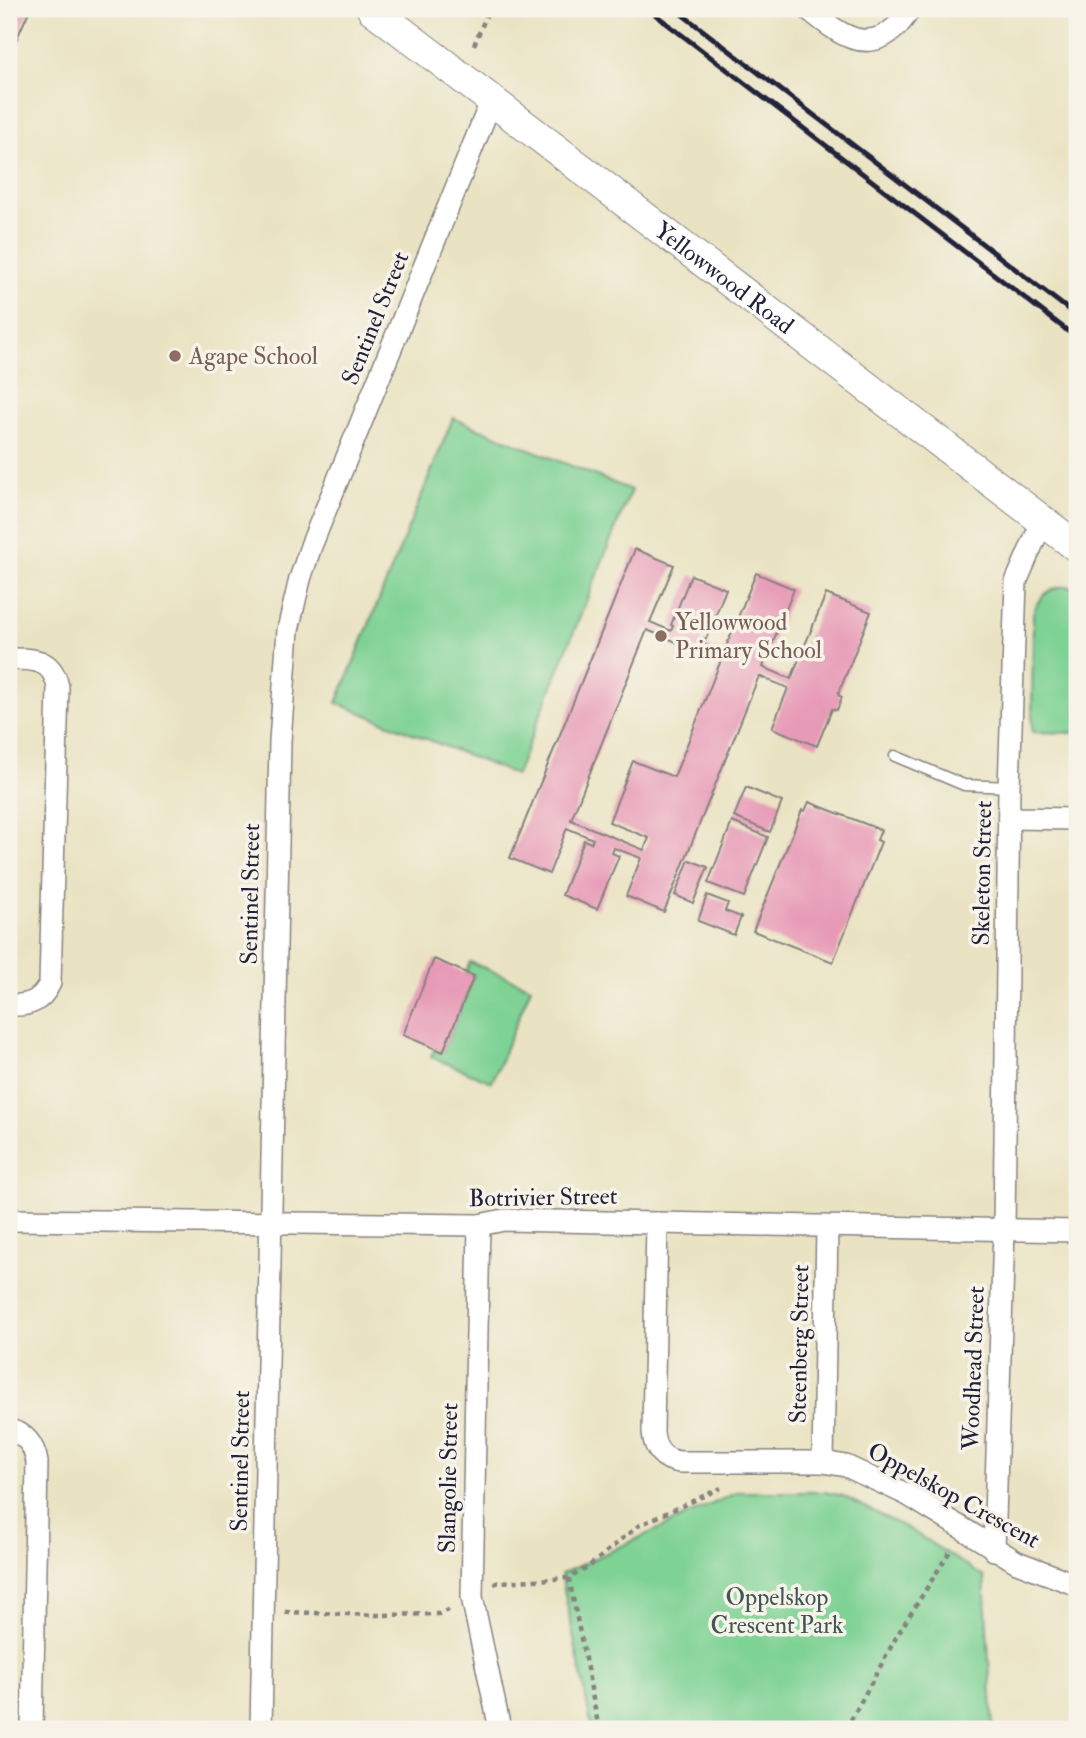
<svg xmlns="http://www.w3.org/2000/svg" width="1086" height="1738" viewBox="0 0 1086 1738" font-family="'IM FELL Double Pica',serif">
	<rect width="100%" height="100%" fill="#f7f3e8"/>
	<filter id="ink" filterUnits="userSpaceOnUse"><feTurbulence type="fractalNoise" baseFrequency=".0143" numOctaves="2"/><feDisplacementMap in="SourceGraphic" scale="14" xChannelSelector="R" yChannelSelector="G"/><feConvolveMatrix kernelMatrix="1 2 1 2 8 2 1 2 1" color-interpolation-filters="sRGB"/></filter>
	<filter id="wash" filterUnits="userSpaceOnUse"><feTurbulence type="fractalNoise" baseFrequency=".00686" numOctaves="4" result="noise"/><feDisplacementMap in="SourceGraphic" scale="28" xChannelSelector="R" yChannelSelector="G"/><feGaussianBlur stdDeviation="1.57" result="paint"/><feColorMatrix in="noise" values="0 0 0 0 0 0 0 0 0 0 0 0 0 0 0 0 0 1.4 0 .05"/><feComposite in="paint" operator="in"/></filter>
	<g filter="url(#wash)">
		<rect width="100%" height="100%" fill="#eae3c3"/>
		<g fill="#7ed294" stroke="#507a68" stroke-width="2">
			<path d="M453,418L631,490L516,775L337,703Z"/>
			<path d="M1067,586L1077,589V733L1032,732L1033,613C1039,596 1049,588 1067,586Z"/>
			<path d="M470,962L531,987L492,1082L431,1057L435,1048L443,1051L474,976L466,972Z"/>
			<path d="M738,1492H825L843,1496L909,1529L984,1577L993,1729H592L561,1574Z"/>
		</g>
		<g id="blocks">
			<g fill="#e79ab6" fill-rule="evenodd">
				<path d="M9,9H30L9,56Z"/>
				<path d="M635,549L674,565L650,622L671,631L673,626L671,625L691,575L726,589L706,639L703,638L701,643L724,652L756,573L794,589L763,667L791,679L826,594L871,612L838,695L842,697L837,710L832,709L817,746L772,728L788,688L759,676L664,912L626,896L641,858L614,848L612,853L619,856L597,909L562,895L584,840L591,843L593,839L567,828L549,874L510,858ZM647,630L721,660L674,777L633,761L609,822L649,838L644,850L571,820Z"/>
				<path d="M746,787L782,802L770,832L734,817Z"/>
				<path d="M809,802L881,830L877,840L881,842L833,962L753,931L802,810L805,811Z"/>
				<path d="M732,822L768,837L744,897L708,883Z"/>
				<path d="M689,860L708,867L693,903L675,895Z"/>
				<path d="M707,895L728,903L725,911L741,917L734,935L698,921Z"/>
				<path d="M434,959L474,976L443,1052L403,1035Z"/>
			</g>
		</g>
	</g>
	<g filter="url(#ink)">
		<use href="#blocks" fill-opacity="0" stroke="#86827f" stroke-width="2"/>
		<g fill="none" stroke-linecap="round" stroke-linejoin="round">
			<defs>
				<path id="lane" d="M895,756L964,785L1009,787"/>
				<g id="street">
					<path d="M808,9C835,30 864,57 896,27C902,22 906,14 910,9"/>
					<path d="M9,659C34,659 52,658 58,687L50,983C41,1002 29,1006 9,1005"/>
					<path d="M1009,818L1077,819"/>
					<path d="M9,1220L479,1225L504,1220L1077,1231"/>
					<path d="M657,1223L653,1432C654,1449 663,1460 680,1462H823L846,1466L908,1495L1017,1562L1077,1585"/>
					<path d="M479,1225L472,1597L500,1729"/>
					<path d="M9,1430C26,1434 34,1445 37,1462L32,1729"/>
					<path d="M823,1462L827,1227"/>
					<path d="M994,1550L1004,1230L1009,787L1016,582L1042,522"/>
					<path d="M261,1729L280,741L288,630L300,579L311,546L492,99"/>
				</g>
				<g id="secondary">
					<path id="s1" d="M372,9L1077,547"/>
				</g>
			</defs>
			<use href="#lane" stroke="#86827f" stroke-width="13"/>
			<use href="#street" stroke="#86827f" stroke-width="24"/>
			<use href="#secondary" stroke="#86827f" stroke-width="32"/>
			<g stroke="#86827f" stroke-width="4.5" stroke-dasharray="5 5" stroke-linecap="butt">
				<path d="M474,45L489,9"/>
				<path d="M569,1578L599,1729"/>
				<path d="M494,1584L499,1582L569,1578L587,1568L638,1526L721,1488"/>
				<path d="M285,1612L378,1615L439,1614L450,1609"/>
				<path d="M846,1729L898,1634L952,1548"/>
			</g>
			<use href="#lane" stroke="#fff" stroke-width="10"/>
			<use href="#street" stroke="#fff" stroke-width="21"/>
			<use href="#secondary" stroke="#fff" stroke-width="30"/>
			<g stroke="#22223b" stroke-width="5">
				<path d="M648,9L1077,338"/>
				<path d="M675,9L1077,316"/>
			</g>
		</g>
	</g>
	<g fill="#8d6e63" stroke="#f7f3e8" stroke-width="2.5">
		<circle cx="175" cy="356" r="7"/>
		<circle cx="661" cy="636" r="7"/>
	</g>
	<g text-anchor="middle" stroke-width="7" stroke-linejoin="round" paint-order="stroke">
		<g font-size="24" fill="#22223b" stroke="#f7f3e8">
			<text dy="8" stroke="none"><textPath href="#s1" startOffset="443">Yellowwood Road</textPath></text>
			<text transform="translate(375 318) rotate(-68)" y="8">Sentinel Street</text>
			<text transform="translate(982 873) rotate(-89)" y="8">Skeleton Street</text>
			<text transform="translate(250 894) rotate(-89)" y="8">Sentinel Street</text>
			<text transform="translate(543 1197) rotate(-1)" y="8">Botrivier Street</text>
			<text transform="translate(799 1344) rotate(-89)" y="8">Steenberg Street</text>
			<text transform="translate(973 1368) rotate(-88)" y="8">Woodhead Street</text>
			<text transform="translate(240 1461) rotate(-89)" y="8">Sentinel Street</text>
			<text transform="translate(448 1478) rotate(-89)" y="8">Slangolie Street</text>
			<text transform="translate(954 1495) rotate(29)" y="8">Oppelskop Crescent</text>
		</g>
		<g font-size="24" fill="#785e54" stroke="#f7f3e8" text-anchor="start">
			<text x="189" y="364">Agape School</text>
			<text x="675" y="630">Yellowwood<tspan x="675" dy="28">Primary School</tspan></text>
		</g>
		<g font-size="24" fill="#3e5756" stroke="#f7f3e8">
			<text x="777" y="1605">Oppelskop<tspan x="777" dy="28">Crescent Park</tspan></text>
		</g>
	</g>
	<rect width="1086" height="1738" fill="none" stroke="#f7f3e8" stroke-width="35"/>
</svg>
